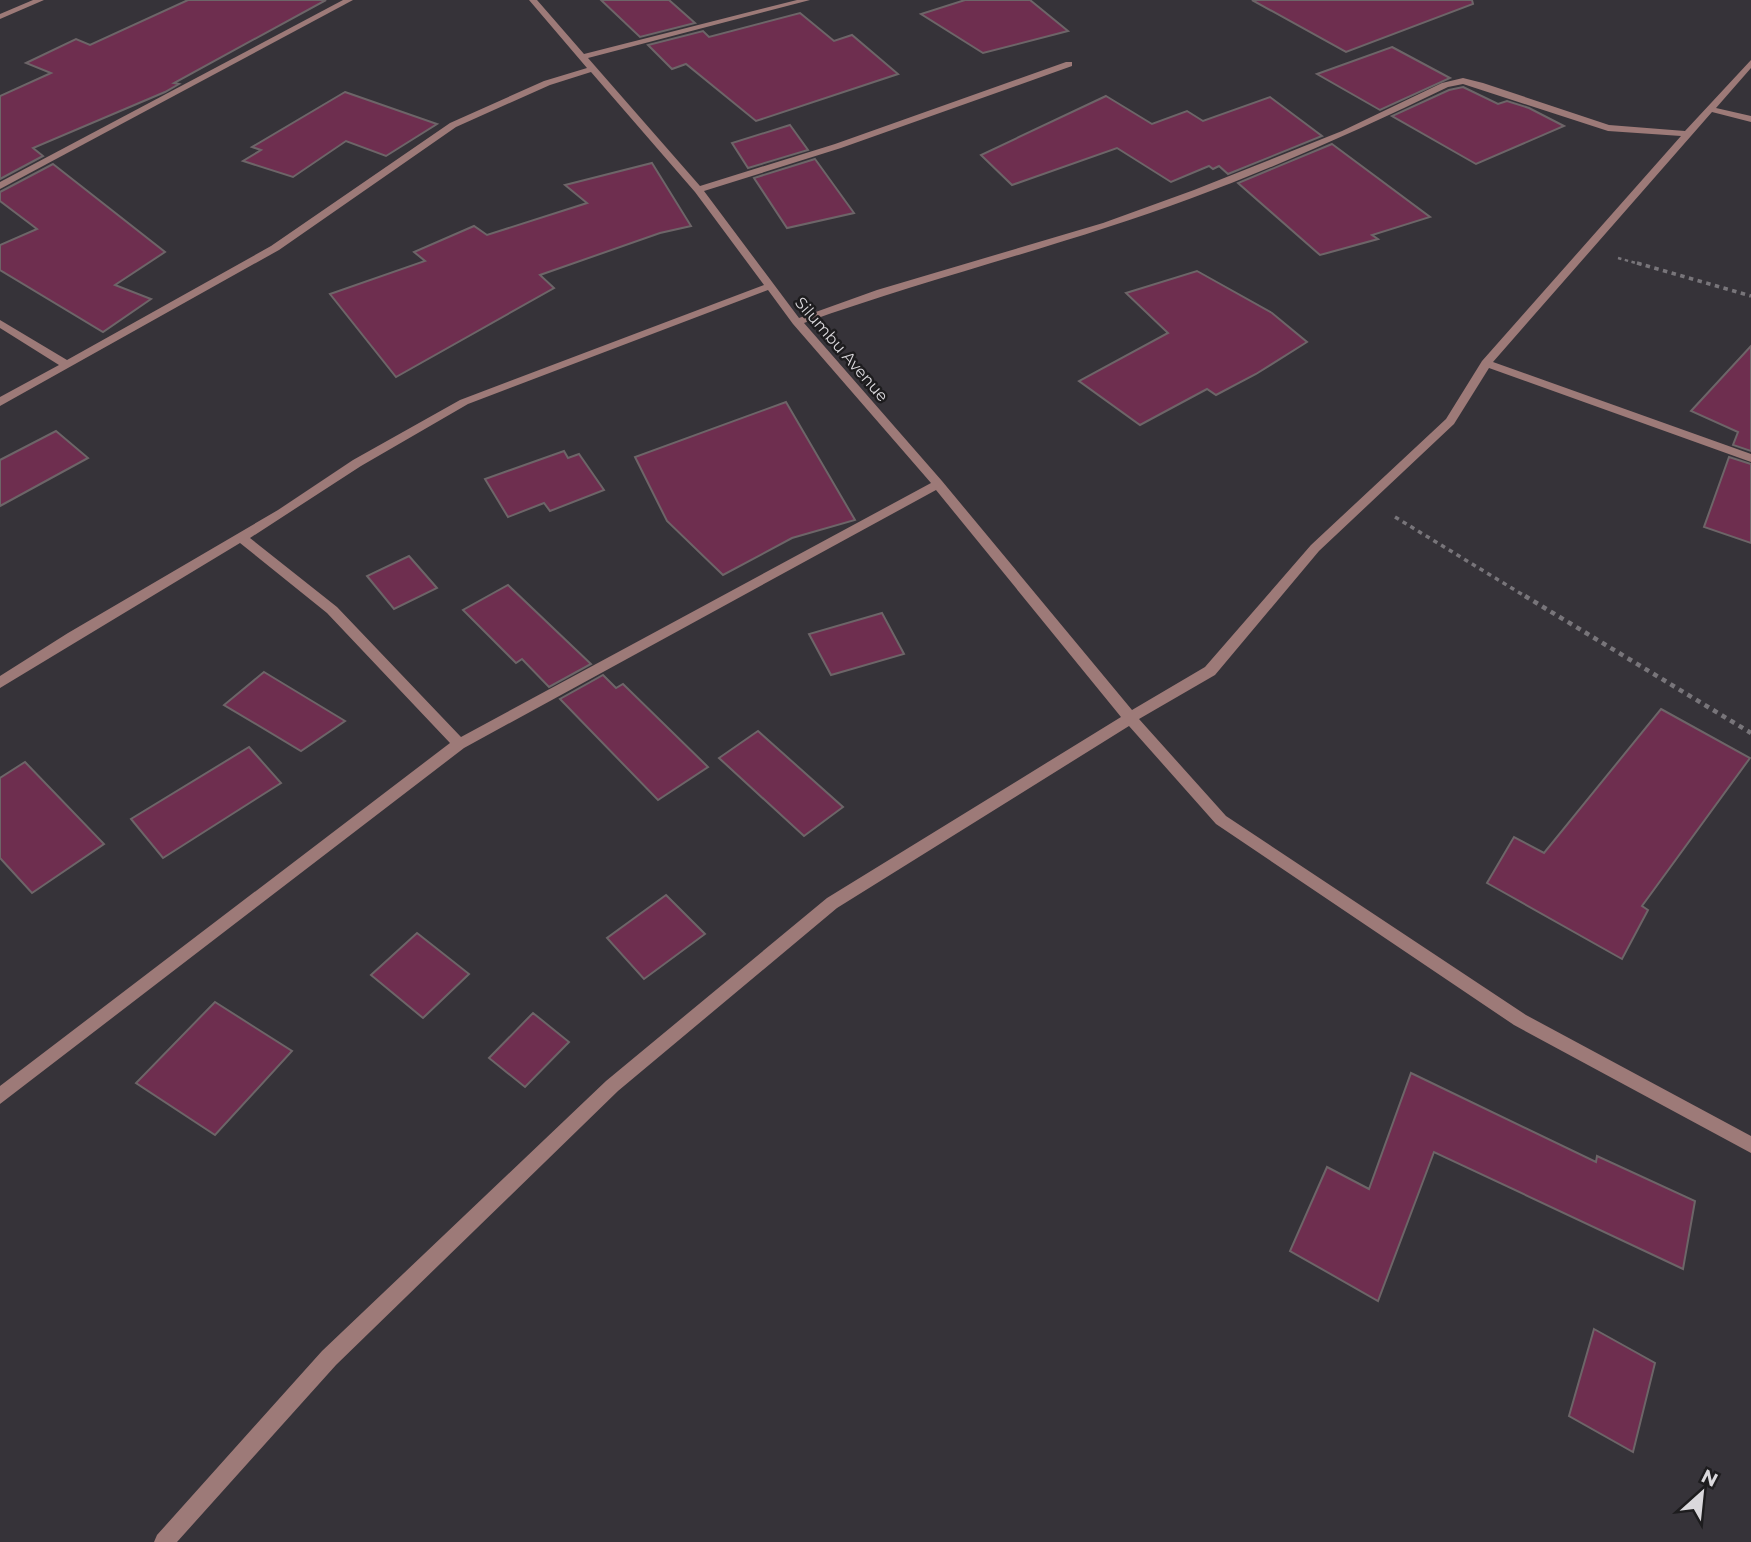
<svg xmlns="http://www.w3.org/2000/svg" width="1751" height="1542" viewBox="0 0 1751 1542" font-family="Montserrat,sans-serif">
	<rect width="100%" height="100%" fill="#363339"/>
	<g fill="#6e2e4f" stroke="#6d6568" stroke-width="2">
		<path d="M188,0H326L174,83L179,84L165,92L33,148L43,156L0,179V96L51,73L26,63L76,39L90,45Z"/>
		<path d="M601,0H669L695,23L640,37Z"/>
		<path d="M965,0H1030L1068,31L983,53L921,14Z"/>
		<path d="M1252,0H1472L1473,4L1346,52Z"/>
		<path d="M800,13L834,41L852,35L898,74L756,121L686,64L672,69L648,45L703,31L709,37Z"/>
		<path d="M1392,47L1450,78L1380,110L1317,74Z"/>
		<path d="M1463,87L1498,104L1507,101L1529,108L1564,126L1476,164L1392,116L1449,90Z"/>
		<path d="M345,92L437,124L386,156L346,141L293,177L243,161L261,150L252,147Z"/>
		<path d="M1106,96L1152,124L1187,111L1203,121L1270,97L1322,136L1228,174L1219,166L1213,169L1209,166L1171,182L1117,148L1012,185L981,155Z"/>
		<path d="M790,125L808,150L748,168L732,143Z"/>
		<path d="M1332,144L1430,217L1372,235L1378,239L1320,255L1238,183Z"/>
		<path d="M815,159L854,213L787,228L754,178Z"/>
		<path d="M652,163L691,226L660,233L540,275L554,288L396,377L330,294L425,261L414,252L474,226L487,235L587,203L565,185Z"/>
		<path d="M53,164L165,252L115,285L151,299L103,332L0,270V245L37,229L0,201V192Z"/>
		<path d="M1197,271L1272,313L1307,342L1256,374L1216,395L1207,389L1140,425L1079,381L1168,333L1126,293Z"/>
		<path d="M1751,346V451L1733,445L1738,432L1691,411Z"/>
		<path d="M786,402L855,520L792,538L723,575L667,521L635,457Z"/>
		<path d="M56,431L88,458L0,506V460Z"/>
		<path d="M564,451L568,458L579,454L604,490L550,511L544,503L508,517L485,479Z"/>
		<path d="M1729,457L1751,464V543L1704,527Z"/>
		<path d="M409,556L437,588L394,609L367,576Z"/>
		<path d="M508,585L591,664L549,687L522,659L516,663L463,610Z"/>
		<path d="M882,613L904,654L831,675L809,634Z"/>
		<path d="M264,672L345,721L301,751L224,705Z"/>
		<path d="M603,675L616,688L623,684L708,767L658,800L560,699Z"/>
		<path d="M1661,709L1750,758L1642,906L1648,910L1622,959L1487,883L1514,837L1544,853Z"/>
		<path d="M758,731L843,807L804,836L719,758Z"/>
		<path d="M249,747L281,783L163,858L131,819Z"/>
		<path d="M25,762L104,844L32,893L0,858V778Z"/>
		<path d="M666,895L705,934L644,979L607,938Z"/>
		<path d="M417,933L469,974L423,1018L371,975Z"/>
		<path d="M215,1002L292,1051L215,1135L136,1083Z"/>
		<path d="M533,1013L569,1042L525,1087L489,1058Z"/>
		<path d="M1411,1073L1596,1162L1597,1156L1695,1201L1683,1269L1434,1152L1378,1301L1290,1251L1327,1167L1369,1189Z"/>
		<path d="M1594,1329L1655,1363L1633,1452L1569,1416Z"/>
	</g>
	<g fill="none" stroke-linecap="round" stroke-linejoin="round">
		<path stroke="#78757a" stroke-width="2.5" stroke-dasharray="3.5 3.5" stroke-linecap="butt" d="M1618,258L1643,265"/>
		<g stroke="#78757a" stroke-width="3.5" stroke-dasharray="4.5 4.5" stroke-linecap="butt">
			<path d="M1637,263L1751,296"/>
			<path d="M1395,517L1528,598"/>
		</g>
		<path stroke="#78757a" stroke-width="4.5" stroke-dasharray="5 5" stroke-linecap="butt" d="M1525,596L1751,733"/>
		<g fill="#9d7a78" fill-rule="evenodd">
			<path d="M33,0H44L0,19V14Z"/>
			<path d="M343,0H353L0,189V182Z"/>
			<path d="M529,0H537L584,54L797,0H810L588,58L700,186L835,144L1066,62H1072V66L841,148L704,191L799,318L877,290L1103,223L1194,190L1342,131L1442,83L1463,78L1483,83L1609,125L1685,131L1751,60V68L1716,108L1751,116V122L1712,112L1493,362L1751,454V462L1489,368L1454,424L1319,551L1215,675L1139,719L1226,816L1526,1015L1751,1136V1153L1514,1025L1216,824L1129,726L837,908L618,1091L336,1365L177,1542H154L157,1535L322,1351L606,1081L827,898L1121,717L936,490L464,748L0,1104V1086L450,743L327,613L240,543L0,688V676L68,633L278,510L353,460L460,400L764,285L695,192L591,72L550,85L456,127L279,250L0,406V397L59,365L0,328V320L67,360L271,246L450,123L544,81L587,68ZM1463,84L1608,131L1681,136L1482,361L1446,419L1311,545L1205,667L1132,710L942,481L804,323C904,287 1007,260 1108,227C1225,190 1338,140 1448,87ZM768,290L793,324L931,483L461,737L337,607L250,538L361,466L468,404Z"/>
		</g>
	</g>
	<g text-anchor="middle" stroke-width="5" stroke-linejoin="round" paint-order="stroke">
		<g font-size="16" fill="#dad8dc" stroke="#1d1c1e">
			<text transform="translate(842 349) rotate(49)" y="6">Silumbu Avenue</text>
		</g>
	</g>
	<g transform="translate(1702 1493) rotate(27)" stroke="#1d1c1e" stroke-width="5" paint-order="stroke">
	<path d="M0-5L12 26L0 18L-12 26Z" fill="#dad8dc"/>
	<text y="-10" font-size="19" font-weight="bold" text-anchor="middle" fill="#dad8dc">N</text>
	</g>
</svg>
